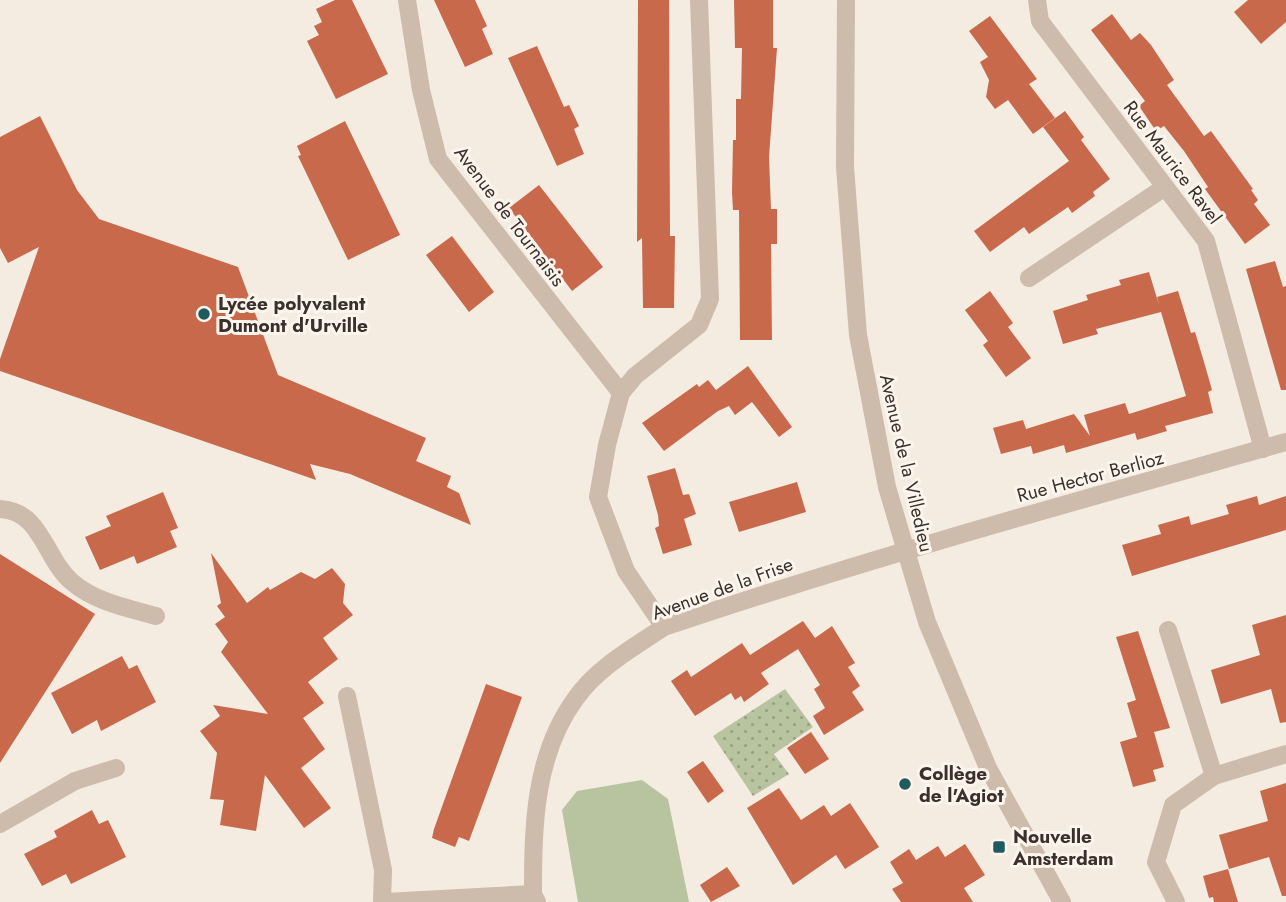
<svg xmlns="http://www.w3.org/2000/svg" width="1286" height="902" viewBox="0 0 1286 902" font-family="Jost,sans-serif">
	<defs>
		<pattern id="grass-dots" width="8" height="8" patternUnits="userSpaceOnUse" patternTransform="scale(1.75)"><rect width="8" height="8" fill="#b8c4a0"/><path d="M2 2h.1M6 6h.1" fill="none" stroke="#97a083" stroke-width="1.8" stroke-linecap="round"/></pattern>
	</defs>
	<rect width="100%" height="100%" fill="#f4ebe1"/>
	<path fill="url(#grass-dots)" d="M785,689L813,727L774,754L789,774L753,796L713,736Z"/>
	<path fill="#b8c4a0" d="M642,780L668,799L689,902H578L562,810L577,791Z"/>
	<g fill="#c8694b">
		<path d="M335,0H352L388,74L336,99L307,41L319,35L314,26L322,22L316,9Z"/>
		<path d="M434,0H475L487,26L482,29L493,54L465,67Z"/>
		<path d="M638,0H669L670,236H675L674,308H643L642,238L637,242Z"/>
		<path d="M734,0H773V48H777L769,157L771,209H777V244H771L772,340H740L739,210H733L732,192L733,140H736V99H741L742,48H735Z"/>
		<path d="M1248,0H1286V22L1261,44L1234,12Z"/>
		<path d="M1112,14L1131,40L1140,33L1151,45L1174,80L1167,85L1204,136L1211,131L1253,189L1251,190L1258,200L1254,204L1270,225L1245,244L1205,189L1208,187L1184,151L1164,126L1156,131L1139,106L1145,101L1091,30Z"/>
		<path d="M990,16L1037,79L1029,84L1055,118L1033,134L1008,100L995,109L986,97L989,80L980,62L988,57L969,31Z"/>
		<path d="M537,46L564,107L569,105L579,126L574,129L584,154L557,166L508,58Z"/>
		<path d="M1065,111L1084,137L1081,140L1110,179L1093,192L1095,196L1072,213L1068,207L1029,234L1024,227L990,252L974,231L1069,161L1043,127Z"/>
		<path d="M40,116L77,190L99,219L238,267L278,375L426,438L416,461L451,476L447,487L459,493L471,525L350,474L310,464L316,480L0,371V359L39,247L8,263L0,248V137Z"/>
		<path d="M345,121L400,235L348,260L298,156L301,155L297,146Z"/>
		<path d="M539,185L603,267L572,291L509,208Z"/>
		<path d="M452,236L494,292L469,312L426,255Z"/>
		<path d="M1275,261L1283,287L1286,286V390H1281L1246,269Z"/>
		<path d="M1149,272L1159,305L1157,297L1178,291L1191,333L1195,332L1204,362L1212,390L1208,392L1213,413L1165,426L1167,431L1137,440L1135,433L1066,453L1064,445L1033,454L1031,446L1001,454L993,428L1023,420L1026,429L1074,414L1090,436L1084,415L1125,403L1129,414L1186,396L1161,312L1096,329L1098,334L1063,344L1053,311L1088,300L1086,295L1121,285L1119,280Z"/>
		<path d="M990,291L1013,323L1008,327L1031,358L1006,377L983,345L988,341L965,310Z"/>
		<path d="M748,366L792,427L779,437L752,402L735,415L729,406L718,411L664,451L642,423L697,384L699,387L708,380L716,390Z"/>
		<path d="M675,468L683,495L689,494L696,514L684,519L692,545L663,554L655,528L659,526L658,515L647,476Z"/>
		<path d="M797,482L806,512L739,532L729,502Z"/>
		<path d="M163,492L178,528L170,531L177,547L137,564L134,556L100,570L85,537L111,526L106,516Z"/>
		<path d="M1257,496L1259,505L1286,496V530L1132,576L1122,545L1161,534L1158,525L1189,516L1191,525L1229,514L1226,505Z"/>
		<path d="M211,553L247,603L268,587L270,590L301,572L315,579L332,568L345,584L343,603L353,615L323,638L338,659L308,682L324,703L303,718L325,749L301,768L331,808L304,828L265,775L256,831L220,825L224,800L210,799L217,753L200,731L220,716L213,705L268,714L221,652L228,642L215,624L225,617L217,606L221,603Z"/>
		<path d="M0,554L95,614L0,763Z"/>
		<path d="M1286,615V722L1280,723L1271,689L1221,704L1211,670L1260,655L1252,625Z"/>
		<path d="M803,621L815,638L832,626L855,663L848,667L860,686L852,692L864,710L824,735L813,716L825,708L814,689L820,685L798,649L761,673L769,684L744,702L741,696L735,700L731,693L695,716L671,681L687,670L691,677L742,643L750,655Z"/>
		<path d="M1138,631L1170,728L1154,732L1164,767L1153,770L1156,781L1133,787L1120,742L1137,737L1127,703L1136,700L1116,637Z"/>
		<path d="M122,656L129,669L137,665L156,702L101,731L97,720L72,734L51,693Z"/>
		<path d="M486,684L522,697L469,841L459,837L455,847L432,838L434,829Z"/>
		<path d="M811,732L829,759L805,774L787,748Z"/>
		<path d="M703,761L724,791L708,803L687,772Z"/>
		<path d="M1286,783V896H1282L1269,857L1229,869L1219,835L1268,821L1260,791Z"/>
		<path d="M779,788L801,820L824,805L831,816L850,803L879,847L845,869L836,855L793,885L747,808Z"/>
		<path d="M92,810L99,824L108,820L126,857L71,884L66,874L42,886L24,854L57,837L54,831Z"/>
		<path d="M965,844L985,875L964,888L973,902H901L892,889L903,883L890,862L909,849L916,860L938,846L945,857Z"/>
		<path d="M727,867L740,886L711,902L700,885Z"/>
		<path d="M1228,869L1238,902H1214L1213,897L1209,898L1203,876Z"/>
	</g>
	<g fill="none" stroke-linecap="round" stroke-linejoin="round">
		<g stroke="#cdbbac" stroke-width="18">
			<path d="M407,0L421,90L438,159L621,393"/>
			<path d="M1037,0L1040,21L1206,241L1263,449"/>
			<path d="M1029,278L1165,187"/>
			<path d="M0,509C42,511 44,558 72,582C95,602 128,608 156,616"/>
			<path d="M664,627L626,571L598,497L607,445L621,393L635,376L699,325L710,299L699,0"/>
			<path d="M1168,630L1214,776"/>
			<path d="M347,696L383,870L382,902"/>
			<path d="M0,824L75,781L116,768"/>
			<path d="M386,902L533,894"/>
			<path d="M537,902L533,894C533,826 534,755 576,698C597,668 634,647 664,627C869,558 1077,501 1286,442"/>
			<path d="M1176,902L1156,862L1173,805L1214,776L1286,754"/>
		</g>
		<path stroke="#cdbbac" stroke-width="18" d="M846,0L845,167L858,335L887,487L927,622L988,768L1062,902"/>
	</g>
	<g fill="#1f5a5e" stroke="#fbf5ee" stroke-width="2.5">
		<circle cx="204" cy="314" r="7"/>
		<circle cx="905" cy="784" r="7"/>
		<rect x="992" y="840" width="14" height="14" rx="3.5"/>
	</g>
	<g text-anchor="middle" stroke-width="6" stroke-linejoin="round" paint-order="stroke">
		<g font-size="19" fill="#3b302b" stroke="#fbf5ee">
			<text transform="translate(1173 162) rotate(53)" y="7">Rue Maurice Ravel</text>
			<text transform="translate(510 216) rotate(53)" y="7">Avenue de Tournaisis</text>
			<text transform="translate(907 463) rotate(77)" y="7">Avenue de la Villedieu</text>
			<text transform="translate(1090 476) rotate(-15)" y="7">Rue Hector Berlioz</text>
			<text transform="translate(722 588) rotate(-20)" y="7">Avenue de la Frise</text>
		</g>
		<g font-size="19" font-weight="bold" fill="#3b302b" stroke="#fbf5ee" text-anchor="start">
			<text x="218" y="310">Lycée polyvalent<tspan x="218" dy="22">Dumont d'Urville</tspan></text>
			<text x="919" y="780">Collège<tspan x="919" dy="22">de l'Agiot</tspan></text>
			<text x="1013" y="843">Nouvelle<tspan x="1013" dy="22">Amsterdam</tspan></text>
		</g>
	</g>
</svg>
